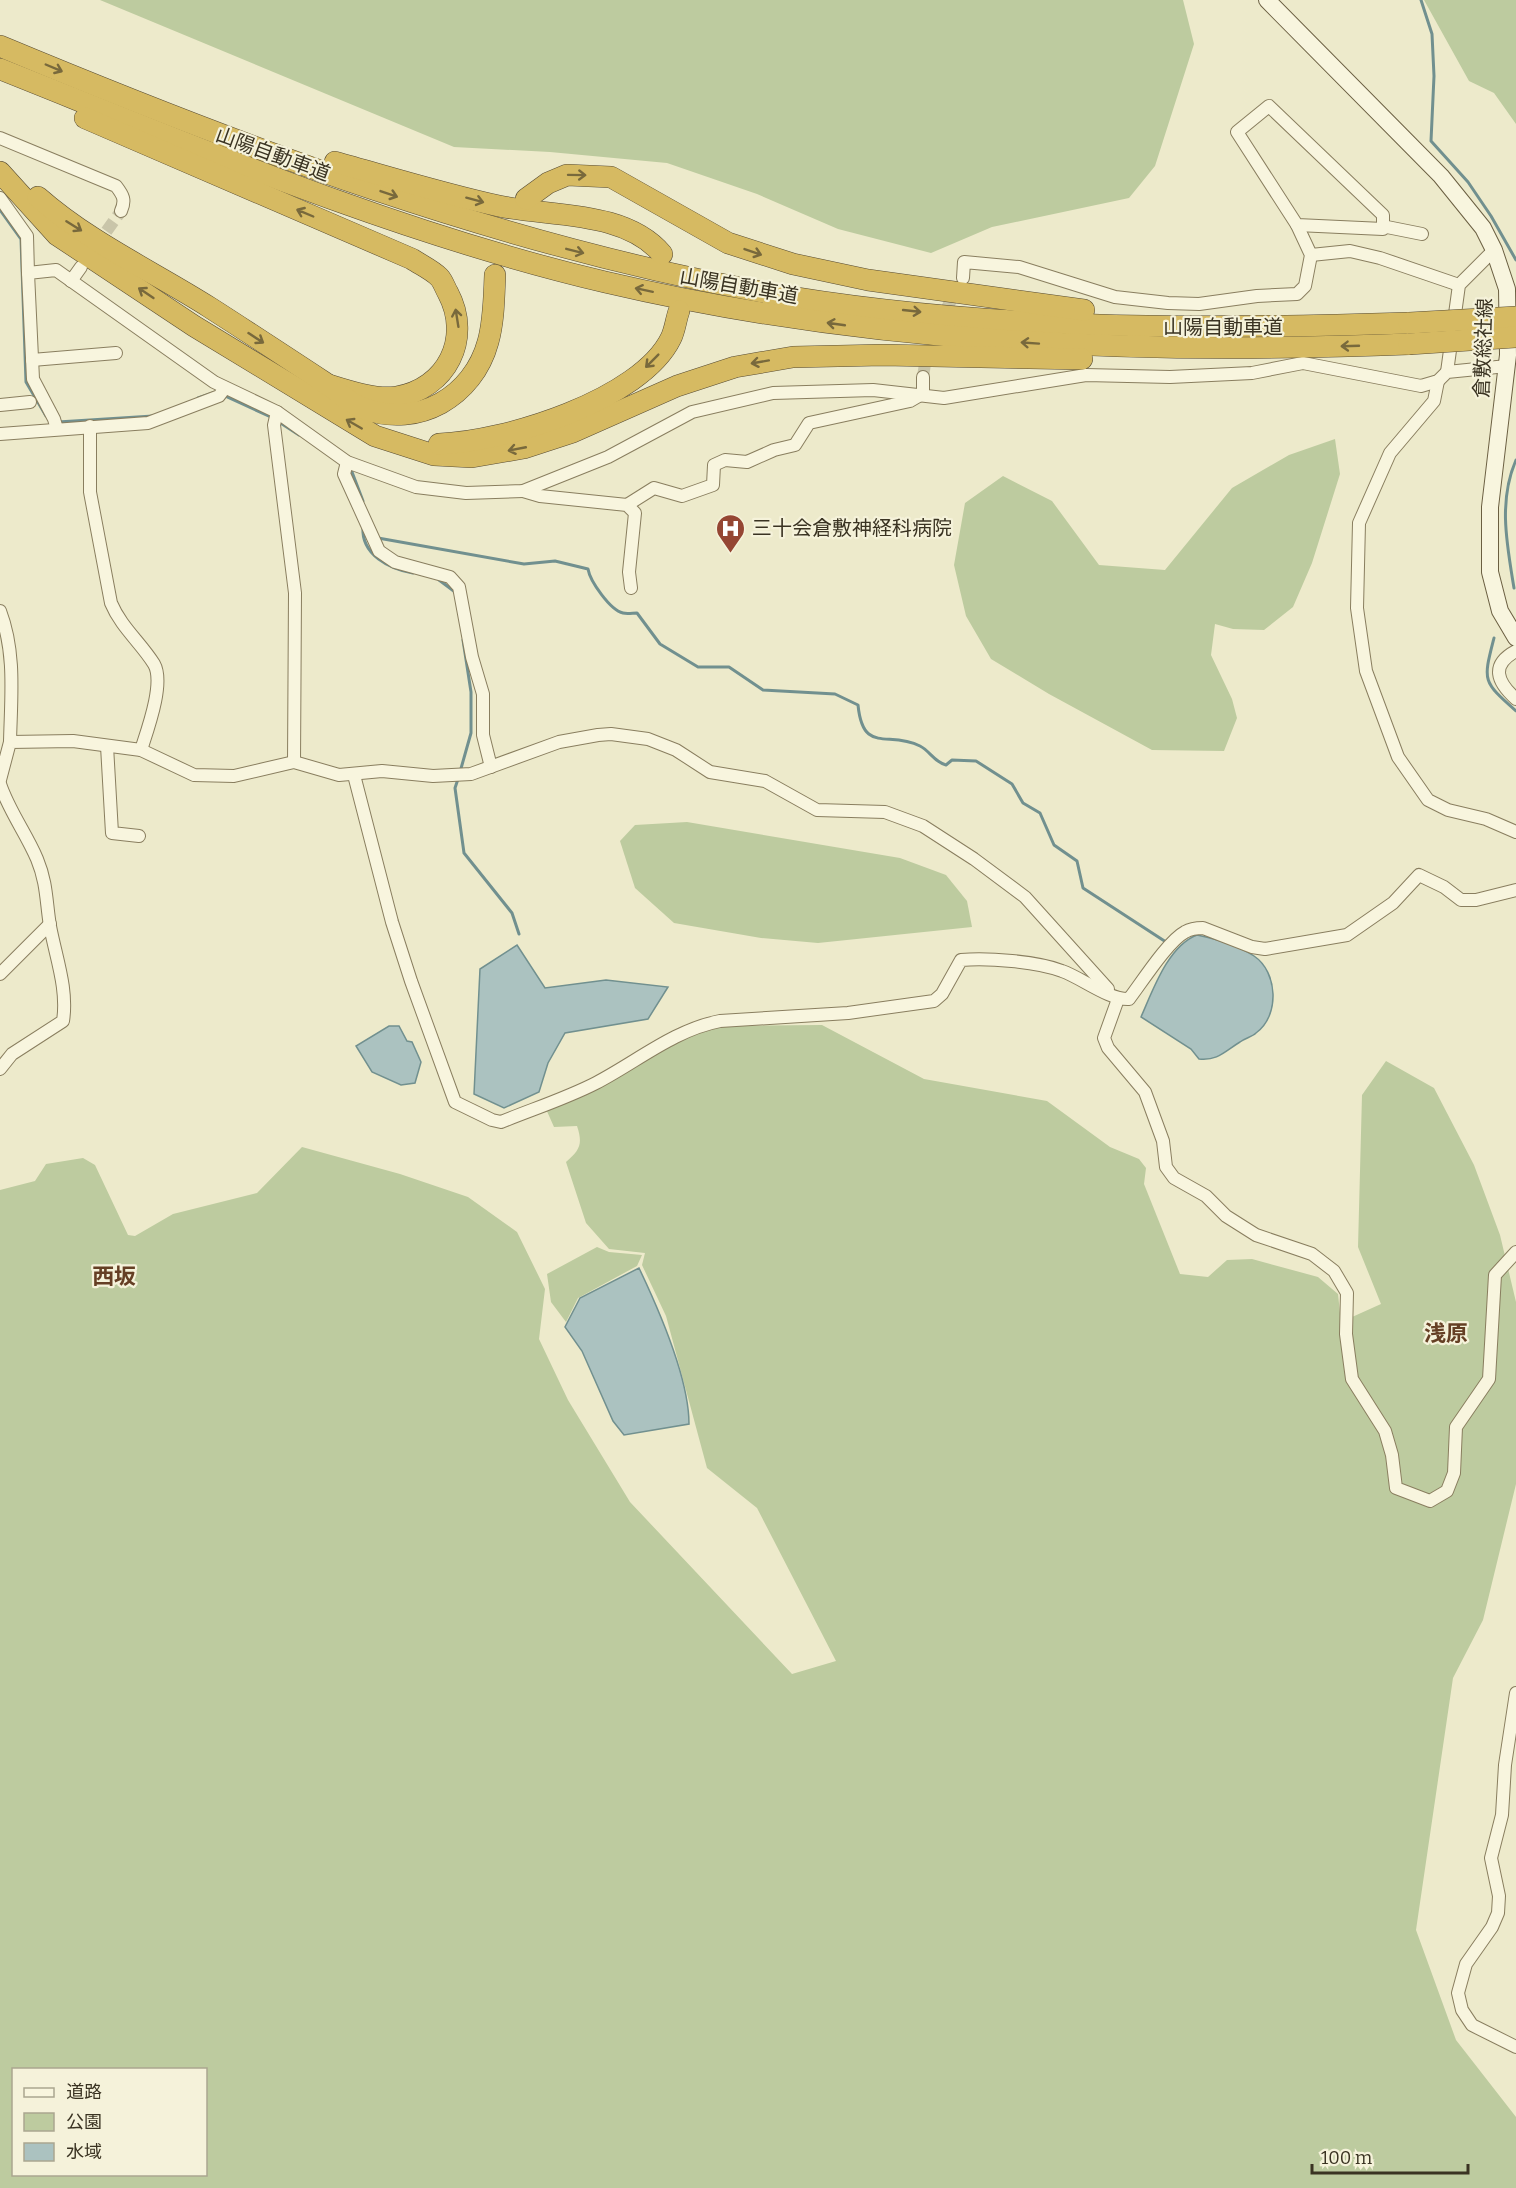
<svg xmlns="http://www.w3.org/2000/svg" width="1516" height="2188" viewBox="0 0 1516 2188" font-family="Bitter,'Noto Sans JP',serif">
	<rect width="100%" height="100%" fill="#edeacb"/>
	<g fill="#bdcb9f" fill-rule="evenodd">
		<path d="M100,0H1183L1194,44L1155,166L1129,198L992,227L931,253L838,229L757,194L667,163L550,152L454,147Z"/>
		<path d="M1424,0H1516V124L1494,93L1469,81Z"/>
		<path d="M1335,439L1340,474L1312,563L1293,607L1264,630L1233,629L1215,624L1211,655L1232,699L1237,718L1224,751L1152,750L1049,694L991,659L966,616L954,565L965,503L1003,476L1052,501L1099,565L1165,570L1232,488L1289,455Z"/>
		<path d="M687,822L900,858L946,875L967,901L972,927L818,943L761,938L674,923L635,888L620,841L635,825Z"/>
		<path d="M822,1025L924,1079L1047,1101L1110,1147L1139,1159L1146,1168L1144,1184L1180,1274L1208,1277L1227,1260L1252,1259L1318,1277L1338,1294L1341,1322L1381,1304L1358,1247L1362,1095L1386,1061L1434,1088L1474,1165L1500,1235L1516,1302V1484L1483,1620L1453,1678L1416,1930L1456,2040L1516,2117V2188H0V1190L35,1181L46,1164L83,1158L95,1165L128,1235L135,1236L173,1214L257,1193L302,1147L400,1174L468,1197L517,1232L545,1289L539,1339L568,1400L630,1502L792,1674L836,1661L757,1508L707,1468L666,1316L642,1265L645,1253L609,1249L586,1223L566,1162C580,1150 583,1144 577,1126L554,1127L546,1109L685,1037L724,1026ZM14,2070H206V2174H14Z"/>
		<path d="M597,1247L609,1252L642,1255L637,1266L578,1298L566,1322L551,1302L547,1274Z"/>
	</g>
	<g fill="#abc2c0" stroke="#71908f" stroke-width="1.5">
		<path d="M1197,935C1216,939 1238,945 1254,956C1278,972 1280,1016 1256,1033C1252,1037 1245,1038 1240,1042C1225,1051 1218,1061 1199,1059L1191,1049L1141,1017C1153,990 1168,946 1197,935Z"/>
		<path d="M517,945L545,988L606,980L668,987L648,1019L565,1033L548,1063L539,1092L504,1108L474,1094L480,969Z"/>
		<path d="M389,1026H399L407,1041L412,1042L421,1062L415,1083L401,1085L372,1072L356,1046Z"/>
		<path d="M639,1268C659,1310 689,1378 689,1424L624,1435L613,1421L582,1351L565,1327L580,1298Z"/>
	</g>
	<g fill="none" stroke-linecap="round" stroke-linejoin="round">
		<g stroke="#71908f" stroke-width="3">
			<path d="M1421,0L1432,34L1434,76L1431,141L1468,182L1491,216L1516,260"/>
			<path d="M0,210L21,239L26,382L46,416"/>
			<path d="M225,396L273,418"/>
			<path d="M198,398L216,392"/>
			<path d="M58,422L153,416"/>
			<path d="M279,422L299,435"/>
			<path d="M348,469L352,472L363,501"/>
			<path d="M363,527C361,555 390,569 413,573"/>
			<path d="M378,538L524,564L555,561L588,569C590,581 610,610 623,613C627,614 633,613 637,613L660,644L698,667H729L763,690L835,694L858,705C863,755 888,730 920,746C930,751 934,762 946,765L952,760L976,761L1012,784L1023,803L1040,813L1054,845L1077,861L1083,888L1166,942"/>
			<path d="M439,580L455,592"/>
			<path d="M1514,588C1507,545 1498,501 1516,460"/>
			<path d="M1494,638C1483,681 1482,681 1516,711"/>
			<path d="M460,772L471,733V692L463,640"/>
			<path d="M458,779L455,788L464,853L512,913L519,934"/>
		</g>
		<g stroke="#c9c5a9" stroke-width="12" stroke-dasharray="12 6" stroke-linecap="butt">
			<path d="M96,246L121,211"/>
			<path d="M923,377L928,344L957,289"/>
		</g>
		<defs>
			<g id="minor">
				<path d="M1269,106L1383,215V229L1297,225L1237,132Z"/>
				<path d="M0,138L116,186C123,195 126,200 121,211"/>
				<path d="M0,198L27,236L28,273"/>
				<path d="M1382,226L1422,234"/>
				<path d="M1311,255L1350,251L1380,258L1459,285"/>
				<path d="M963,278L964,262L1019,267L1115,297L1168,303L1199,304L1257,296L1297,294L1305,286L1311,255L1297,225"/>
				<path d="M71,281L81,267"/>
				<path d="M32,360L116,353"/>
				<path d="M1447,372L1459,285L1494,250"/>
				<path d="M1438,381L1434,401L1390,453L1359,523L1357,608L1366,671L1398,757L1428,800L1448,810L1486,819L1516,832"/>
				<path d="M923,394V377"/>
				<path d="M0,405L30,402"/>
				<path d="M277,412L274,425L295,593L294,762"/>
				<path d="M90,426V492L111,603C121,627 141,643 154,664C165,683 147,731 141,750"/>
				<path d="M57,429L54,419L33,379L28,273L56,270L214,382L277,412L347,462L416,487L466,493L523,491L608,457L692,412L773,393L873,390L944,398L1086,375L1170,377L1252,373L1303,363L1421,386L1438,381L1447,372L1507,366"/>
				<path d="M0,434L148,423L219,396L225,388"/>
				<path d="M347,462L344,474L379,551L395,562L450,577L459,587L472,657L483,694V735L491,767"/>
				<path d="M523,491L540,496L627,505L635,513L629,572L631,588"/>
				<path d="M627,505L654,488L682,496L713,485L714,465L725,460L747,462L774,450L795,445L809,423L910,401L922,394"/>
				<path d="M0,611C16,653 11,697 10,742"/>
				<path d="M1516,651C1490,665 1497,682 1516,699"/>
				<path d="M107,746L112,833L139,836"/>
				<path d="M354,775L392,922L411,981L455,1102L492,1120L501,1122C533,1109 567,1098 596,1083C638,1061 674,1030 720,1021L848,1013L934,1001L942,994L961,960C988,958 1036,961 1062,971C1082,978 1109,1000 1129,999C1142,982 1168,941 1185,932C1190,929 1197,928 1203,928L1252,947L1265,949L1347,935L1393,903L1419,875L1444,887L1461,900H1476L1516,890"/>
				<path d="M0,780L10,742L73,741L141,750L194,775L234,776L294,762L339,775L382,771L433,776L471,774L559,742L598,735L611,734L648,739L676,750L710,772L765,781L817,810L885,812L923,826L974,859L1025,897L1108,989"/>
				<path d="M0,784C9,811 26,833 37,859C47,883 46,901 50,926C56,958 68,989 63,1021L12,1054L0,1069"/>
				<path d="M0,974L50,924"/>
				<path d="M1118,999L1104,1038L1108,1048L1145,1092L1163,1141L1166,1167L1174,1178L1206,1196L1226,1216L1256,1235L1312,1254L1334,1271L1347,1293L1346,1334L1352,1379L1385,1431L1392,1455L1396,1488L1430,1501L1447,1491L1454,1473L1456,1427L1489,1379L1495,1275L1516,1252"/>
				<path d="M1516,1693L1505,1765L1502,1815L1491,1858L1499,1896L1498,1913L1492,1927L1466,1964L1458,1993L1462,2010L1472,2025L1516,2047"/>
			</g>
			<path id="secondary" d="M1267,0L1441,176L1483,228L1494,250L1507,289L1508,355L1490,507V572L1500,611L1516,638"/>
			<g id="motorway">
				<path d="M0,46C247,149 498,244 762,292C975,330 1194,330 1409,323"/>
				<path d="M0,69C198,148 397,233 605,282C869,344 1139,355 1409,344"/>
				<path d="M85,118L412,259C421,265 432,270 439,277C443,281 445,288 448,293C472,338 447,389 396,397C376,400 348,391 329,385"/>
				<path d="M335,162C389,177 444,194 499,206C550,217 625,210 662,254"/>
				<path d="M0,172L57,235L194,326L375,436L434,455L472,457L524,448L573,432L677,386L735,367L793,357L883,355L1082,359"/>
				<path d="M38,197C89,242 152,271 209,307C248,332 286,357 324,382C338,391 348,403 365,409C418,428 473,397 488,342C494,321 494,297 495,275"/>
				<path d="M526,199L548,183L567,175L611,177L728,243L793,264L868,280L1084,310"/>
				<path d="M439,444C504,442 641,400 671,338C675,330 676,319 679,311"/>
			</g>
		</defs>
		<use href="#minor" stroke="#897e5f" stroke-width="14"/>
		<use href="#secondary" stroke="#6b5f42" stroke-width="18"/>
		<use href="#motorway" stroke="#574b33" stroke-width="22"/>
		<use href="#minor" stroke="#f8f5de" stroke-width="12"/>
		<use href="#secondary" stroke="#f8f5de" stroke-width="16"/>
		<use href="#motorway" stroke="#d6ba62" stroke-width="21"/>
		<defs>
			<g id="motorway-bridge">
				<path d="M1409,323L1516,317"/>
				<path d="M1409,344L1516,337"/>
			</g>
		</defs>
		<use href="#motorway-bridge" stroke="#574b33" stroke-width="22" stroke-linecap="butt"/>
		<use href="#motorway-bridge" stroke="#d6ba62" stroke-width="21"/>
	</g>
	<defs><path id="oneway-shaft" d="M-6 0H5M1.5-3L5.5 0L1.5 3" fill="none" stroke-width="1.6" stroke-linecap="round" stroke-linejoin="round" transform="scale(1.5)"/></defs>
	<g stroke="#78693c">
		<use href="#oneway-shaft" transform="translate(54 68) rotate(23)"/>
		<use href="#oneway-shaft" transform="translate(577 175) rotate(1)"/>
		<use href="#oneway-shaft" transform="translate(389 194) rotate(19)"/>
		<use href="#oneway-shaft" transform="translate(475 200) rotate(15)"/>
		<use href="#oneway-shaft" transform="translate(305 213) rotate(-157)"/>
		<use href="#oneway-shaft" transform="translate(74 226) rotate(32)"/>
		<use href="#oneway-shaft" transform="translate(575 251) rotate(14)"/>
		<use href="#oneway-shaft" transform="translate(753 252) rotate(19)"/>
		<use href="#oneway-shaft" transform="translate(644 290) rotate(-168)"/>
		<use href="#oneway-shaft" transform="translate(146 293) rotate(-146)"/>
		<use href="#oneway-shaft" transform="translate(912 311) rotate(6)"/>
		<use href="#oneway-shaft" transform="translate(457 318) rotate(-99)"/>
		<use href="#oneway-shaft" transform="translate(836 324) rotate(-172)"/>
		<use href="#oneway-shaft" transform="translate(256 338) rotate(33)"/>
		<use href="#oneway-shaft" transform="translate(1030 343) rotate(-176)"/>
		<use href="#oneway-shaft" transform="translate(1350 346) rotate(178)"/>
		<use href="#oneway-shaft" transform="translate(652 361) rotate(135)"/>
		<use href="#oneway-shaft" transform="translate(760 362) rotate(170)"/>
		<use href="#oneway-shaft" transform="translate(354 424) rotate(-150)"/>
		<use href="#oneway-shaft" transform="translate(517 449) rotate(169)"/>
	</g>
	<defs>
		<symbol id="hospital-pin" viewBox="-11 -11 22 30"><path d="M0 17L-7.5 6A9.5 9.5 0 1 1 7.5 6Z" fill="#954633" stroke="#f5f2da"/><path d="M-5-5h3v3.5h4V-5h3V5h-3V1.5h-4V5h-3Z" fill="#fff"/></symbol>
	</defs>
	<g fill-rule="evenodd">
		<use href="#hospital-pin" x="714" y="512" width="33" height="45"/>
	</g>
	<g text-anchor="middle" stroke-width="4.5" stroke-linejoin="round" paint-order="stroke">
		<g font-size="20" fill="#3a3322" stroke="#f5f2da">
			<text transform="translate(273 154) rotate(20)" y="7">山陽自動車道</text>
			<text transform="translate(739 286) rotate(10)" y="7">山陽自動車道</text>
			<text x="1223" y="334">山陽自動車道</text>
			<text transform="translate(1483 348) rotate(-88)" y="7">倉敷総社線</text>
		</g>
		<g font-size="20" fill="#3a3322" stroke="#f5f2da" text-anchor="start">
			<text x="752" y="535">三十会倉敷神経科病院</text>
		</g>
		<g font-size="22" font-weight="bold" fill="#653f24" stroke="#f5f2da">
			<text x="114" y="1284">西坂</text>
			<text x="1446" y="1341">浅原</text>
		</g>
	</g>
	<rect x="12" y="2068" width="195" height="108" fill="#f5f2da" stroke="#aaa690" stroke-width="1.5"/>
	<rect x="24" y="2088" width="30" height="9" fill="#f8f5de" stroke="#aaa690" stroke-width="1.5"/>
	<text x="66" y="2098" font-size="18" fill="#3a3322">道路</text>
	<rect x="24" y="2113" width="30" height="18" fill="#bdcb9f" stroke="#aaa690" stroke-width="1.5"/>
	<text x="66" y="2128" font-size="18" fill="#3a3322">公園</text>
	<rect x="24" y="2143" width="30" height="18" fill="#abc2c0" stroke="#aaa690" stroke-width="1.5"/>
	<text x="66" y="2158" font-size="18" fill="#3a3322">水域</text>
	<path d="M1312 2164v9h156v-9" fill="none" stroke="#3a3322" stroke-width="3"/>
	<text x="1321" y="2164" font-size="18" fill="#3a3322" stroke="#f5f2da" stroke-width="4.5" paint-order="stroke">100 m</text>
</svg>
